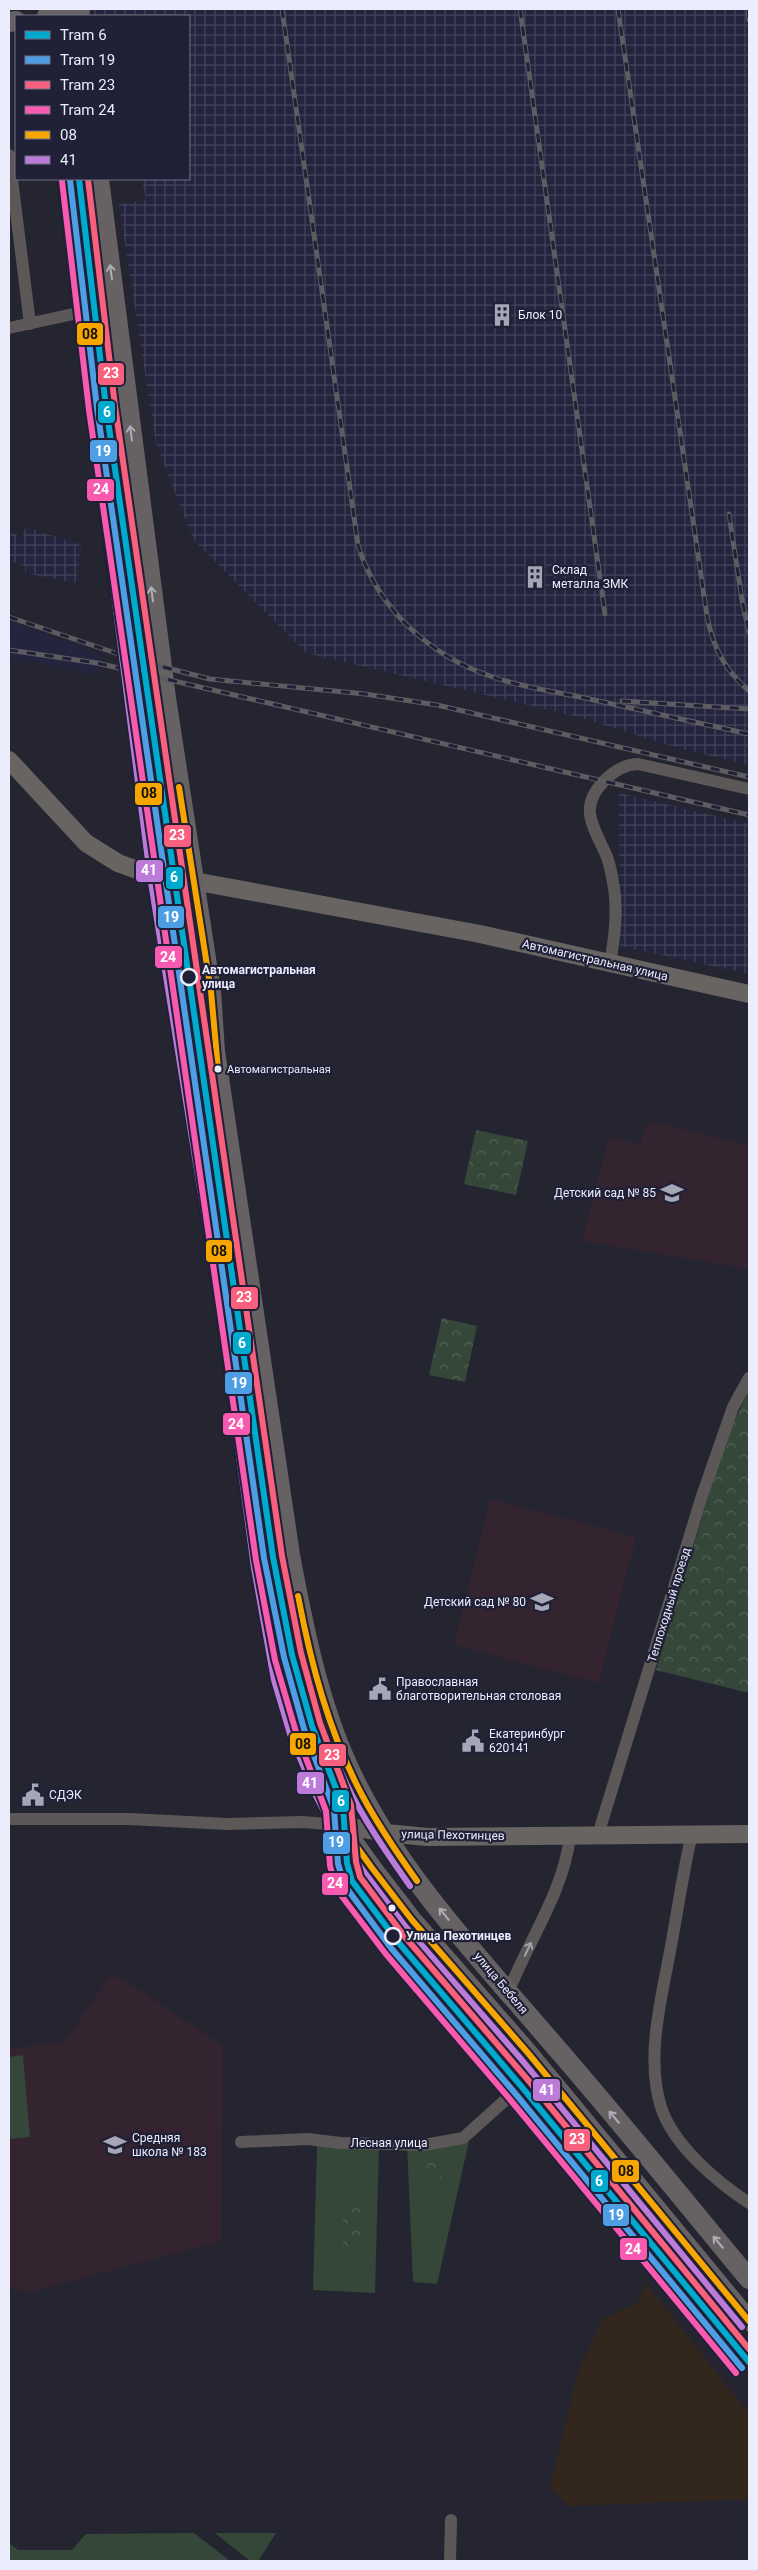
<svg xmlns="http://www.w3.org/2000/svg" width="758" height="2570" viewBox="0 0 758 2570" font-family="Roboto,sans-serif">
	<defs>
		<pattern id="industrial-grid" width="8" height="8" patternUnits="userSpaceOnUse" patternTransform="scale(1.25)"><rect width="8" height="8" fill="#25243f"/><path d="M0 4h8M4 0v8" fill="none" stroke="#45445c"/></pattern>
		<pattern id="forest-crowns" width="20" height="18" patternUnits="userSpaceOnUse" patternTransform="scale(1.25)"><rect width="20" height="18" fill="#344739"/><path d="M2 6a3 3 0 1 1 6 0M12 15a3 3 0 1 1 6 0" fill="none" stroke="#526257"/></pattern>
	</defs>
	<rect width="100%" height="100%" fill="#252532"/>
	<path fill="#33271d" d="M645,2282L749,2414V2499L568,2506L550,2488L579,2369L604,2318L638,2303Z"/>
	<g fill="url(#industrial-grid)">
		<path d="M93,9H749V765L682,749L575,716L306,653L193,539L156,444L119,204L146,200L142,179H189V16H94Z"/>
		<path d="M25,527L81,545L76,583L25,573V566L9,561V531L23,539Z"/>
		<path d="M619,793L749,824V974L620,946Z"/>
	</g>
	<g fill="#33242f">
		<path d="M648,1121L749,1145V1269L582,1241L609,1137L640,1144Z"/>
		<path d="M490,1499L636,1537L599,1683L454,1645Z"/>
		<path d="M111,1975L135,1987L223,2046L221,2241L30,2292L9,2288V2049L65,2042Z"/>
	</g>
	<path fill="#25243f" d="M9,621L101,654L100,676L9,657Z"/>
	<g fill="#344739">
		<path d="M23,2055L30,2137L9,2139V2057Z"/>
		<path d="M469,2141L437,2284L413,2282L407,2144Z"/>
		<path d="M379,2144L375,2293L313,2290L317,2146Z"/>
		<path d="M194,2533L230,2561H9V2543L18,2550H72L86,2534Z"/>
		<path d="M215,2533H276L258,2561H250Z"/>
	</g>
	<g fill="url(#forest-crowns)">
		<path d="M476,1130L528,1141L516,1195L464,1184Z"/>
		<path d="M442,1318L477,1326L465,1382L429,1375Z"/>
		<path d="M749,1389V1693L656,1670L725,1442Z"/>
		<path d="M445,2161L439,2185L425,2183L424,2163Z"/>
		<path d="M343,2205H364V2247L343,2246Z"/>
	</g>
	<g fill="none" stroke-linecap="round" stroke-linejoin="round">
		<g stroke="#5b5857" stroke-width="12">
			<path d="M9,155L30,324"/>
			<path d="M9,328L87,311"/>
			<path d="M610,965C614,939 618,913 614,888C612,875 610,862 604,850C591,823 580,806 604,781C614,771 625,764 638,764L749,789"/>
			<path d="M9,1819H130L227,1824L302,1822L341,1825"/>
			<path d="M692,1834C683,1871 678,1909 671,1946C662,1997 645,2056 661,2107C673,2145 717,2182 749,2203"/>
			<path d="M600,1836L601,1825L702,1496L733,1407L749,1378"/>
			<path d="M508,1993C528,1941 563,1893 570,1837"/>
			<path d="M241,2142L308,2139L340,2143L424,2145L463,2138L540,2069"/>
			<path d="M450,2561L451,2520"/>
		</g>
		<g stroke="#686462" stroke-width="18">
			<path d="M9,760L86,843L118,863L140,871L480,934L749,994"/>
			<path d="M341,1825L386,1833L427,1837L749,1834"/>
		</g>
		<g stroke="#666162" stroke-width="20">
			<path d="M47,16L80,11"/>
			<path d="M9,22L16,21"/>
			<path d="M70,179L159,875L229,1313L263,1566L283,1678L298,1732L323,1791L341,1825L372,1868L412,1920L528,2053L749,2321"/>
			<path d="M99,179L166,698L211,991L215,1051L290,1555C303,1624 318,1701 348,1766C394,1868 475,1953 547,2037C616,2116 682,2198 749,2279"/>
		</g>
		<defs>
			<g id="rail">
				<path d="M282,9L358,545C377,608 429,655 490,676C523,688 560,692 594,700C646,711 697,723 749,734"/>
				<path d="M520,9L605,614"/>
				<path d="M618,9L707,616C713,648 725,670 749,691"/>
				<path d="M748,9L749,20"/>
				<path d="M729,514L742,600L749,632"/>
				<path d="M9,617L136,660L210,679L365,694L437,705L749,777"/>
				<path d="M9,650L97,663L749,815"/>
				<path d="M622,701L749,709"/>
			</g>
		</defs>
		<use href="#rail" stroke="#5d5c60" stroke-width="5"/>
		<use href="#rail" stroke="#202037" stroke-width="3" stroke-dasharray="9" stroke-linecap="butt"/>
		<defs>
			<g id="bus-1">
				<path d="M70,179L159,875L229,1313L263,1566L283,1678L298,1732L323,1791L341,1825L372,1868L412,1920L528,2053L749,2321"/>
				<path d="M179,787L211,991L218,1069"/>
				<path d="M298,1596C311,1664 329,1733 362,1795C378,1825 397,1853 417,1881"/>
			</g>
			<g id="bus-2">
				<path d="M61,180L150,876L220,1314L254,1568L274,1680L290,1734L315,1794L333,1829L365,1873L405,1926L521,2059L742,2327"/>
				<path d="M170,788L202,992L209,1070"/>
				<path d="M289,1598C302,1661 318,1724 346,1783C363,1819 387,1853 410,1886"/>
			</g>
		</defs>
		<use href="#bus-1" stroke="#202037" stroke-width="10"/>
		<use href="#bus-2" stroke="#202037" stroke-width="10"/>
		<use href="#bus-1" stroke="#f7a600" stroke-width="6"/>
		<use href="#bus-2" stroke="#bd7bd9" stroke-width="6"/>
		<defs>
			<path id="tram-1" d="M79,179L106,407L273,1557L292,1655L312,1726L343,1807L347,1863L352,1881L398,1942L521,2086L749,2362"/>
			<path id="tram-2" d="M70,180L97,408L264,1558L284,1657L304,1729L334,1809L338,1864L345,1886L391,1948L514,2092L742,2368"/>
			<path id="tram-3" d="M88,179L115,406L282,1556L301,1653L320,1723L351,1805L356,1862L360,1877L405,1937L528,2080L749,2349"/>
			<path id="tram-4" d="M62,181L89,410L256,1560L275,1660L296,1732L326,1811L330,1866L337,1890L385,1953L508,2097L736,2373"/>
		</defs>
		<use href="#tram-1" stroke="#202037" stroke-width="10"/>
		<use href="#tram-2" stroke="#202037" stroke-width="10"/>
		<use href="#tram-3" stroke="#202037" stroke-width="10"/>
		<use href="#tram-4" stroke="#202037" stroke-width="10"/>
		<use href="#tram-1" stroke="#00a9ce" stroke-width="6"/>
		<use href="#tram-2" stroke="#4d9ee5" stroke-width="6"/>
		<use href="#tram-3" stroke="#f8607d" stroke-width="6"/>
		<use href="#tram-4" stroke="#f75aaf" stroke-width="6"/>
	</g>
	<defs><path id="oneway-shaft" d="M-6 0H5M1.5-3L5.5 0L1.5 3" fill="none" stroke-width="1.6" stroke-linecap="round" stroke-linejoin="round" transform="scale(1.25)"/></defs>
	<g stroke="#afadb7">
		<use href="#oneway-shaft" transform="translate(111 272) rotate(-98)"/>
		<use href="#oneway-shaft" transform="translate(131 433) rotate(-97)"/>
		<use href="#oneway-shaft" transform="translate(152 594) rotate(-98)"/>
		<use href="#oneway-shaft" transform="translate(444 1914) rotate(-129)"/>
		<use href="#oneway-shaft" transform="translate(614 2117) rotate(-130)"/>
		<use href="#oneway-shaft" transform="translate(718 2242) rotate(-130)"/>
	</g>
	<use stroke="#a3a2aa" href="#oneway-shaft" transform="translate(528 1949) rotate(-65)"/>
	<defs>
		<symbol id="building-bare" viewBox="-9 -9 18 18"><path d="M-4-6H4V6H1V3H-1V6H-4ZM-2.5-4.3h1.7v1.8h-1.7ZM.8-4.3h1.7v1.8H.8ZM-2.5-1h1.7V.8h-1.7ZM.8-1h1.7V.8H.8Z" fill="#a6a6b5" stroke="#202037" stroke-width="2.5" paint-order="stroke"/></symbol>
		<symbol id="school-bare" viewBox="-9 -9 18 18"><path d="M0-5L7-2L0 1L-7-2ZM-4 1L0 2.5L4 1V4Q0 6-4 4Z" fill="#a6a6b5" stroke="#202037" stroke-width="2.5" paint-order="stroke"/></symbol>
		<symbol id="civic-bare" viewBox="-9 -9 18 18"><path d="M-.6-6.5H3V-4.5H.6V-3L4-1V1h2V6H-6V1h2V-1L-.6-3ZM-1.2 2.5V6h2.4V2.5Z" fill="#a6a6b5" stroke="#202037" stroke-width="2.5" paint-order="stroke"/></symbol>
	</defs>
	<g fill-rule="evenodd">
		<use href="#building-bare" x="486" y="299" width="32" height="32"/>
		<use href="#building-bare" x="519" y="561" width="32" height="32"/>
		<use href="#school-bare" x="656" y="1177" width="32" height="32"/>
		<use href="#school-bare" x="526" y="1586" width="32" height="32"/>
		<use href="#civic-bare" x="364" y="1673" width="32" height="32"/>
		<use href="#civic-bare" x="457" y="1725" width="32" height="32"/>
		<use href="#civic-bare" x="17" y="1779" width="32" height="32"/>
		<use href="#school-bare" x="99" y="2129" width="32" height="32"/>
	</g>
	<g fill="#202037" stroke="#ebecfc" stroke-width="2.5">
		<circle cx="189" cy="977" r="8"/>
		<circle cx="393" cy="1936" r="8"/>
	</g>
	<g fill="#ebecfc" stroke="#202037" stroke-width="2">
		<circle cx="218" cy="1069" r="4.5"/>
		<circle cx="392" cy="1908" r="4.5"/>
	</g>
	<g text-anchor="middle" stroke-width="4.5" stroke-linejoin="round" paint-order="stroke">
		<g font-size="11" fill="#ebecfc" stroke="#202037" text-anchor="start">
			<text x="227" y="1073">Автомагистральная</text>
		</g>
		<g font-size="12" fill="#ebecfc" stroke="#202037" text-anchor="start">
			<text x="518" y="319">Блок 10</text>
			<text x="552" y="574">Склад<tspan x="552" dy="14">металла ЗМК</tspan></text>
			<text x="656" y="1197" text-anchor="end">Детский сад № 85</text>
			<text x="526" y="1606" text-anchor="end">Детский сад № 80</text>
			<text x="396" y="1686">Православная<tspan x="396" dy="14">благотворительная столовая</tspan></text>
			<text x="489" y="1738">Екатеринбург<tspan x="489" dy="14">620141</tspan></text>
			<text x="49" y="1799">СДЭК</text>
			<text x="132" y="2142">Средняя<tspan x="132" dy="14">школа № 183</tspan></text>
		</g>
		<g font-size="12" fill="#ebecfc" stroke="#202037">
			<text transform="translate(595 960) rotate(13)" y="4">Автомагистральная улица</text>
			<text transform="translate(669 1605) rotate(-73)" y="4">Теплоходный проезд</text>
			<text transform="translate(453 1835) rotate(1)" y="4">улица Пехотинцев</text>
			<text transform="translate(501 1983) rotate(50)" y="4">улица Бебеля</text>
			<text x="389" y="2147">Лесная улица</text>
		</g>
		<g font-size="12" font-weight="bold" fill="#ebecfc" stroke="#202037" text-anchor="start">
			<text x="202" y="974">Автомагистральная<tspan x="202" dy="14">улица</tspan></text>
			<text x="406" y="1940">Улица Пехотинцев</text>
		</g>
	</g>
	<g stroke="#202037" stroke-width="2">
		<rect x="76" y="322" width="28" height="24" rx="5" fill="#f7a600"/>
		<rect x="97" y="362" width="28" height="24" rx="5" fill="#f8607d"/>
		<rect x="97" y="400" width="19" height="24" rx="5" fill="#00a9ce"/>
		<rect x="89" y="439" width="29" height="24" rx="5" fill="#4d9ee5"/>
		<rect x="86" y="478" width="29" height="24" rx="5" fill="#f75aaf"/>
		<rect x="134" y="782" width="29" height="24" rx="5" fill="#f7a600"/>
		<rect x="163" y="824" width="29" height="24" rx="5" fill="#f8607d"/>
		<rect x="135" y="859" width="29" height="24" rx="5" fill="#bd7bd9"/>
		<rect x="165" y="866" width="19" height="24" rx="5" fill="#00a9ce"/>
		<rect x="157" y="905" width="28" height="24" rx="5" fill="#4d9ee5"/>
		<rect x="154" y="945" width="29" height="24" rx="5" fill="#f75aaf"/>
		<rect x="205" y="1239" width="28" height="24" rx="5" fill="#f7a600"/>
		<rect x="230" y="1286" width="29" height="24" rx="5" fill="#f8607d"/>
		<rect x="232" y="1331" width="20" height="24" rx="5" fill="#00a9ce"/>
		<rect x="224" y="1371" width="29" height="24" rx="5" fill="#4d9ee5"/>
		<rect x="222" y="1412" width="29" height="24" rx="5" fill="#f75aaf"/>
		<rect x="289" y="1732" width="28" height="24" rx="5" fill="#f7a600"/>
		<rect x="318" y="1743" width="29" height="24" rx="5" fill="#f8607d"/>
		<rect x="296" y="1771" width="29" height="24" rx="5" fill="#bd7bd9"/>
		<rect x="331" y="1789" width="19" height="24" rx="5" fill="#00a9ce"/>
		<rect x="322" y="1831" width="29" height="24" rx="5" fill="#4d9ee5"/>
		<rect x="321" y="1872" width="28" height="24" rx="5" fill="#f75aaf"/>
		<rect x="532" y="2078" width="29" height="24" rx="5" fill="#bd7bd9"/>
		<rect x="563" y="2128" width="28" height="24" rx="5" fill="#f8607d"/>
		<rect x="611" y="2159" width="29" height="24" rx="5" fill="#f7a600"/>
		<rect x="590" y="2169" width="19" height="24" rx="5" fill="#00a9ce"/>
		<rect x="602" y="2203" width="28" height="24" rx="5" fill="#4d9ee5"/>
		<rect x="619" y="2237" width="29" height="24" rx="5" fill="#f75aaf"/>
	</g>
	<g font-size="14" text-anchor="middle" font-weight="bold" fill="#fff">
		<text x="111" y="378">23</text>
		<text x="107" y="417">6</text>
		<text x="103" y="456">19</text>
		<text x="101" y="494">24</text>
		<text x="177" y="840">23</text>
		<text x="149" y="875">41</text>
		<text x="174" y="882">6</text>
		<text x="171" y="922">19</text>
		<text x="168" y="962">24</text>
		<text x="244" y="1302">23</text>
		<text x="242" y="1348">6</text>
		<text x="239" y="1388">19</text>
		<text x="236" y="1429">24</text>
		<text x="332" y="1760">23</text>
		<text x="310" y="1788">41</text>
		<text x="341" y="1806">6</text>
		<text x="336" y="1847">19</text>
		<text x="335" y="1888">24</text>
		<text x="547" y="2095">41</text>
		<text x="577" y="2144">23</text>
		<text x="599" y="2186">6</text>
		<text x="616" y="2220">19</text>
		<text x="633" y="2254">24</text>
	</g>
	<g font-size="14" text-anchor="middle" font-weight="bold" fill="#111">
		<text x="90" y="339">08</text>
		<text x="149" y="798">08</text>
		<text x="219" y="1256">08</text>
		<text x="303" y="1749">08</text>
		<text x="626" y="2176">08</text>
	</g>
	<rect width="758" height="2570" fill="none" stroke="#ebecfc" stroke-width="20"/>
	<rect x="15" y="15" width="175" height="165" fill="#202037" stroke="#717286"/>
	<rect x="25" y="31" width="25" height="8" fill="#00a9ce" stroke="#717286"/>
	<text x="60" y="40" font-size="15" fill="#ebecfc">Tram 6</text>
	<rect x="25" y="56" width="25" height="8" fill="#4d9ee5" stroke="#717286"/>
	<text x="60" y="65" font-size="15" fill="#ebecfc">Tram 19</text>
	<rect x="25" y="81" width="25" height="8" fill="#f8607d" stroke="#717286"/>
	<text x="60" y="90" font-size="15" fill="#ebecfc">Tram 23</text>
	<rect x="25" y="106" width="25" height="8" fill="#f75aaf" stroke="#717286"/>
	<text x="60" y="115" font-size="15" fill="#ebecfc">Tram 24</text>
	<rect x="25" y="131" width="25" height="8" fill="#f7a600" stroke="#717286"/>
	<text x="60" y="140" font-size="15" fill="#ebecfc">08</text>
	<rect x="25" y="156" width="25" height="8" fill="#bd7bd9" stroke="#717286"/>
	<text x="60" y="165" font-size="15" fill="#ebecfc">41</text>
</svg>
